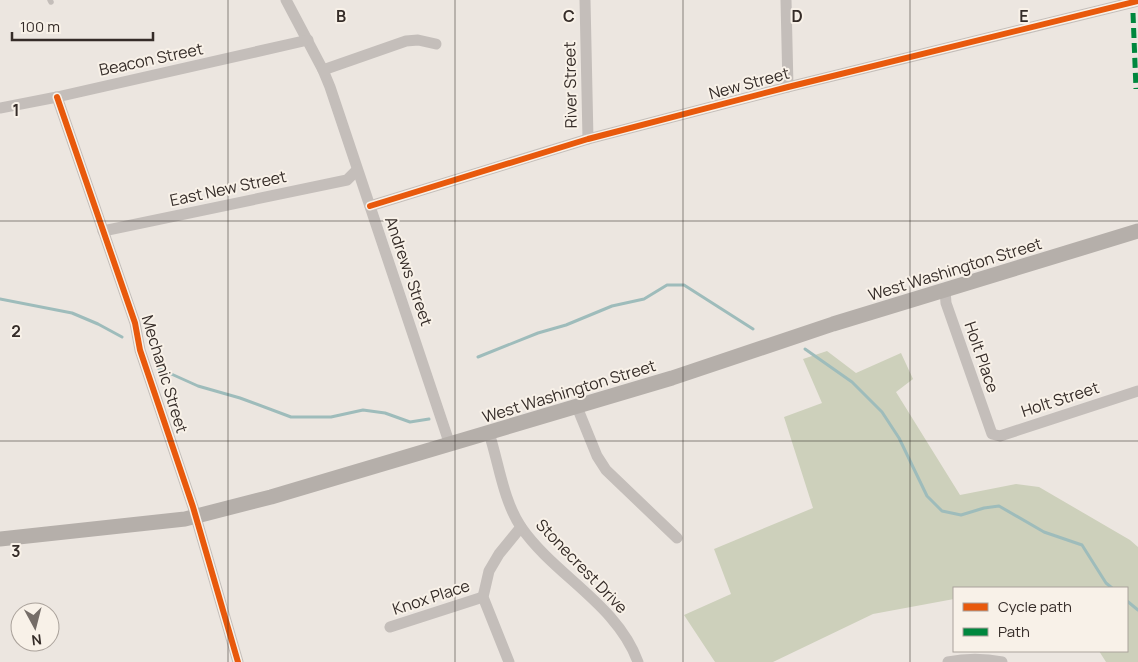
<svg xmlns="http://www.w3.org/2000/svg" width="1138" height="662" viewBox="0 0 1138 662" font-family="Manrope,sans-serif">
	<rect width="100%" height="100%" fill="#ece6e0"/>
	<path fill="#cdd0bb" d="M827,351L856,373L901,353L913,379L896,392L960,495L1016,484L1039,487L1130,540L1138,547V662H1106L1099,651H1127V588H954V599L873,614L773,662H715L684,615L731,594L714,549L813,508L784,417L822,403L803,359Z"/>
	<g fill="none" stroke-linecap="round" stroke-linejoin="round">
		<g stroke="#9ebcbb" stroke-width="3">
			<path d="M0,299L72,313L98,324L122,337"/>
			<path d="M805,349L852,382L882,412L899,438L927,496L942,511L961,515L984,508L999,506L1044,532L1082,545L1106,583L1112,588"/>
			<path d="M478,357L538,333L566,325L612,306L644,299L667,285H684L753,329"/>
			<path d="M158,368L198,386L240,398L291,417H331L363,410L385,413L410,422L429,419"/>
			<path d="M1127,601L1138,610"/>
		</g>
		<path stroke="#c4beba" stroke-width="5.5" d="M50,0L51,2"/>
		<g stroke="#c4beba" stroke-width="11">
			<path d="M286,0L323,70L330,87L450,445"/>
			<path d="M585,0L588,139"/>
			<path d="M786,0L788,87"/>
			<path d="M323,70L406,41L418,40L436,44"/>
			<path d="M57,97L135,323L140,350L193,507L238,662"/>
			<path d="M0,108L57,97L308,40"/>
			<path d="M370,206L588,139L788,87L1138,1"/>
			<path d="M103,231L347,180L357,170"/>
			<path d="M945,290L946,303L992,434L1000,436L1138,391"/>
			<path d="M577,407L597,456L606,470L677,538"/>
			<path d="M489,433C499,464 503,500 521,527C555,576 617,604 638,662"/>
			<path d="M390,627L483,597"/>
			<path d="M509,662L483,597L489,571L499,554L521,527"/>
			<path d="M948,662C967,658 983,658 1002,662"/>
		</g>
		<path stroke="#b5afaa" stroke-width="15" d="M0,539L185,519L271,497L672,378L833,324L1138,231"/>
		<path stroke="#00873e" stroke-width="5" stroke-dasharray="10 5" stroke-linecap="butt" d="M1133,13L1136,89"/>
		<defs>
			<g id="cycleway">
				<path d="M57,97L135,323L140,350L193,507L238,662"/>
				<path d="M370,206L588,139L788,87L1138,1"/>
			</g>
		</defs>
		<use href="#cycleway" stroke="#f8f1e8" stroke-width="9"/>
		<use href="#cycleway" stroke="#e8590c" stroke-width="6"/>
	</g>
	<path fill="none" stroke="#352c28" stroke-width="1" stroke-opacity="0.55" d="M228,0V662M455,0V662M683,0V662M910,0V662M0,221H1138M0,441H1138"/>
	<g text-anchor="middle" stroke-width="4" stroke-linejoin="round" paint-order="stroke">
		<g font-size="16" fill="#352c28" stroke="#f8f1e8">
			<text transform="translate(151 59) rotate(-12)" y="6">Beacon Street</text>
			<text transform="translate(749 83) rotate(-15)" y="6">New Street</text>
			<text transform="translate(570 85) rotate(-91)" y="6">River Street</text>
			<text transform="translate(228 188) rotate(-12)" y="6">East New Street</text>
			<text transform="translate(955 269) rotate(-17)" y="6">West Washington Street</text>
			<text transform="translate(409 271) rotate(71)" y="6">Andrews Street</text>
			<text transform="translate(982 357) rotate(71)" y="6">Holt Place</text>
			<text transform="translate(165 374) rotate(73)" y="6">Mechanic Street</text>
			<text transform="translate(569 391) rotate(-17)" y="6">West Washington Street</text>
			<text transform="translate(1060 399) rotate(-18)" y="6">Holt Street</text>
			<text transform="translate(582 566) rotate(46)" y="6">Stonecrest Drive</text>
			<text transform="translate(431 597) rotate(-18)" y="6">Knox Place</text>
		</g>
	</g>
	<g font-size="16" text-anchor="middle" font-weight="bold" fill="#352c28" stroke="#f8f1e8" stroke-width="4" stroke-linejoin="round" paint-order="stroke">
		<text x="341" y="22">B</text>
		<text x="569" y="22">C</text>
		<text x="797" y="22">D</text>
		<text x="1024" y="22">E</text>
		<text x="16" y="116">1</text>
		<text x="16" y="337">2</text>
		<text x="16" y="557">3</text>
	</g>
	<rect x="953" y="587" width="175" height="65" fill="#f8f1e8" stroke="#aaa29b"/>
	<rect x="963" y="603" width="25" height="8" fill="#e8590c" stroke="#aaa29b"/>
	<text x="998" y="612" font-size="15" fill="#352c28">Cycle path</text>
	<rect x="963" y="628" width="25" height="8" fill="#00873e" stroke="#aaa29b"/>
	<text x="998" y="637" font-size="15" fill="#352c28">Path</text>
	<g transform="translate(35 627) rotate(173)"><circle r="24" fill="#f8f1e8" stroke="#aaa29b"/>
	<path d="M0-4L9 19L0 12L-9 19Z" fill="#756d68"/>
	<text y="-8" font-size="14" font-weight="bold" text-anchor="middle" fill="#352c28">N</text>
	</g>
	<path d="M12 32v8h141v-8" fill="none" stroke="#352c28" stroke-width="2.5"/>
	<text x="20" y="32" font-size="15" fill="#352c28" stroke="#f8f1e8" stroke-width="4" paint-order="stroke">100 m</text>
</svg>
